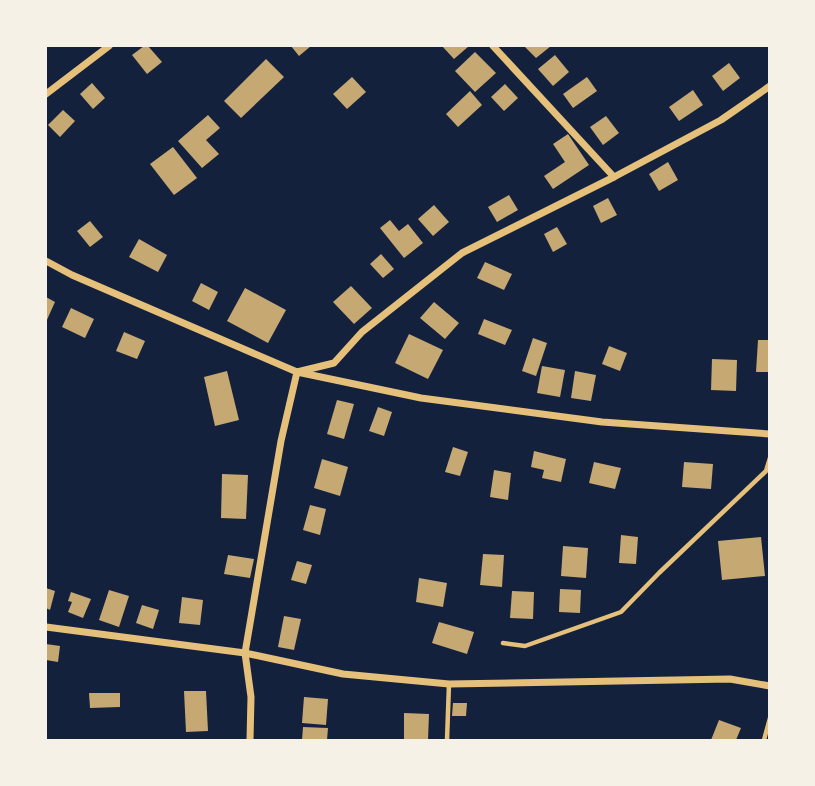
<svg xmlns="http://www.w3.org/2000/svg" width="815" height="786" viewBox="0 0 815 786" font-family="'Roboto Condensed',sans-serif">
	<rect width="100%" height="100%" fill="#14213d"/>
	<g fill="#c6a872">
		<path d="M144,46H148L162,62L147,74L132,55Z"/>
		<path d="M291,46H311L299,56Z"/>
		<path d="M442,46H469L454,59Z"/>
		<path d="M524,46H551L536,58Z"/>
		<path d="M475,52L496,73L475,92L455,71Z"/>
		<path d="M555,55L569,72L553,86L538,69Z"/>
		<path d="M266,59L284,77L241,118L224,101Z"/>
		<path d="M729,63L740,78L723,91L712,76Z"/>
		<path d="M352,77L366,92L347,109L333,94Z"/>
		<path d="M587,77L597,91L573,108L563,94Z"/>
		<path d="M92,83L105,98L93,109L80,94Z"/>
		<path d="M505,84L518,98L504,111L491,97Z"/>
		<path d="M693,90L703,105L679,121L669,107Z"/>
		<path d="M470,91L482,105L458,127L446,114Z"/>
		<path d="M63,110L75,121L60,137L48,125Z"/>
		<path d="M208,115L220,128L206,140L219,154L202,168L178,141Z"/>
		<path d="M606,116L619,133L603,145L590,127Z"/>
		<path d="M568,134L589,165L553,189L544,176L565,162L553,144Z"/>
		<path d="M173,147L197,178L174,195L150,164Z"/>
		<path d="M668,162L678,180L659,191L649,174Z"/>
		<path d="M509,195L518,210L497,222L488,207Z"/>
		<path d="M608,198L617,215L601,223L593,206Z"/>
		<path d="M434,205L449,222L433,236L418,219Z"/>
		<path d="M390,220L399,231L408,224L423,243L404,258L380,228Z"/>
		<path d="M90,221L103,237L90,247L77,231Z"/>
		<path d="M557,227L567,244L553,252L544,234Z"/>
		<path d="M139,239L167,255L158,272L129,257Z"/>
		<path d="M381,254L394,269L383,278L370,264Z"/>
		<path d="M485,262L512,274L504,290L477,278Z"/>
		<path d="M201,283L218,292L209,310L192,301Z"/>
		<path d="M351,286L372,308L354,324L333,302Z"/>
		<path d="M245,288L286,310L268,343L227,321Z"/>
		<path d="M46,297L55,302L46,322Z"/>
		<path d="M434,302L459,323L445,339L420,318Z"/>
		<path d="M71,308L94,319L85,338L62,327Z"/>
		<path d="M484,319L512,330L505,345L478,334Z"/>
		<path d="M124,332L145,341L137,359L116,351Z"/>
		<path d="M409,334L443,350L428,379L395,363Z"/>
		<path d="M533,338L547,343L536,376L522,371Z"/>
		<path d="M758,340H770V372H756Z"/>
		<path d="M609,346L627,353L620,371L602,364Z"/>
		<path d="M712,359L737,360L736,391L711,390Z"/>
		<path d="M542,366L565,370L560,397L537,393Z"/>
		<path d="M227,371L239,420L215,426L204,377Z"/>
		<path d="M575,371L596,375L591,401L571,398Z"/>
		<path d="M337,400L354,404L344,439L327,434Z"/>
		<path d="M378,407L392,412L384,436L369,431Z"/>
		<path d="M453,447L468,452L460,476L445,472Z"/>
		<path d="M534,451L566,459L561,482L542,478L544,470L531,467Z"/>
		<path d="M322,459L348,467L340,496L314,488Z"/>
		<path d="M594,462L621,468L615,489L589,483Z"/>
		<path d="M684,462L713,464L711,489L682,487Z"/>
		<path d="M494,470L511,473L508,500L490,497Z"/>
		<path d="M222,474L248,475L246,519L221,518Z"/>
		<path d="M310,505L326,509L320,535L303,530Z"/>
		<path d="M621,535L638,537L636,564L619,563Z"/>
		<path d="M761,537L765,576L722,580L718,541Z"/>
		<path d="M563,546L588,548L586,578L561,576Z"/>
		<path d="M483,554L504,555L502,587L480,585Z"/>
		<path d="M228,555L254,559L250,578L224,574Z"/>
		<path d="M297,561L312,565L306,584L291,580Z"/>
		<path d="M419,578L447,583L443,607L416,602Z"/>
		<path d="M46,588L55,591L50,610L46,608Z"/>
		<path d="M560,589L581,590L580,613L559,612Z"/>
		<path d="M109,590L129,596L119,627L99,620Z"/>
		<path d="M512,591L534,592L533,619L510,618Z"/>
		<path d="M71,592L91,599L83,618L68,612L72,602L68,601Z"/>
		<path d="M182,597L203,600L200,625L179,623Z"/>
		<path d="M142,605L159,610L153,629L136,623Z"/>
		<path d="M284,616L301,619L294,650L278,647Z"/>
		<path d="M439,622L474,632L467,654L432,643Z"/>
		<path d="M46,644L60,646L58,662L46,660Z"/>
		<path d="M184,691H206L208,731L186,732Z"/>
		<path d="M89,693H120V707L90,708Z"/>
		<path d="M304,697L328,699L326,725L302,723Z"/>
		<path d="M453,703H467L466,716H452Z"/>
		<path d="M404,713L429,714L428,740H404Z"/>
		<path d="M719,720L741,728L736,740H711Z"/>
		<path d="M303,727L328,728L327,740H302Z"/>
	</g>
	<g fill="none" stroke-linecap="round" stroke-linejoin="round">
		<g stroke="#e5c07b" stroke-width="4.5">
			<path d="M503,643L525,646L621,612L659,573L766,471L770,458"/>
			<path d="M447,740L449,684"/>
			<path d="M764,740L770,718"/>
		</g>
		<g stroke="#e5c07b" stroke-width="7">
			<path d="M493,46L614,177"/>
			<path d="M46,94L109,46"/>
			<path d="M46,261L72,275L297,372L421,398L602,422L770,434"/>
			<path d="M46,627L245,653L343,674L449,684L730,679L770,686"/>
			<path d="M250,740L251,697L245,653L281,441L297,372L334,363L362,332L462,253L614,177L721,120L770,86"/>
		</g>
	</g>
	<rect width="815" height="786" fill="none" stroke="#f6f1e7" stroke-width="94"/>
</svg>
